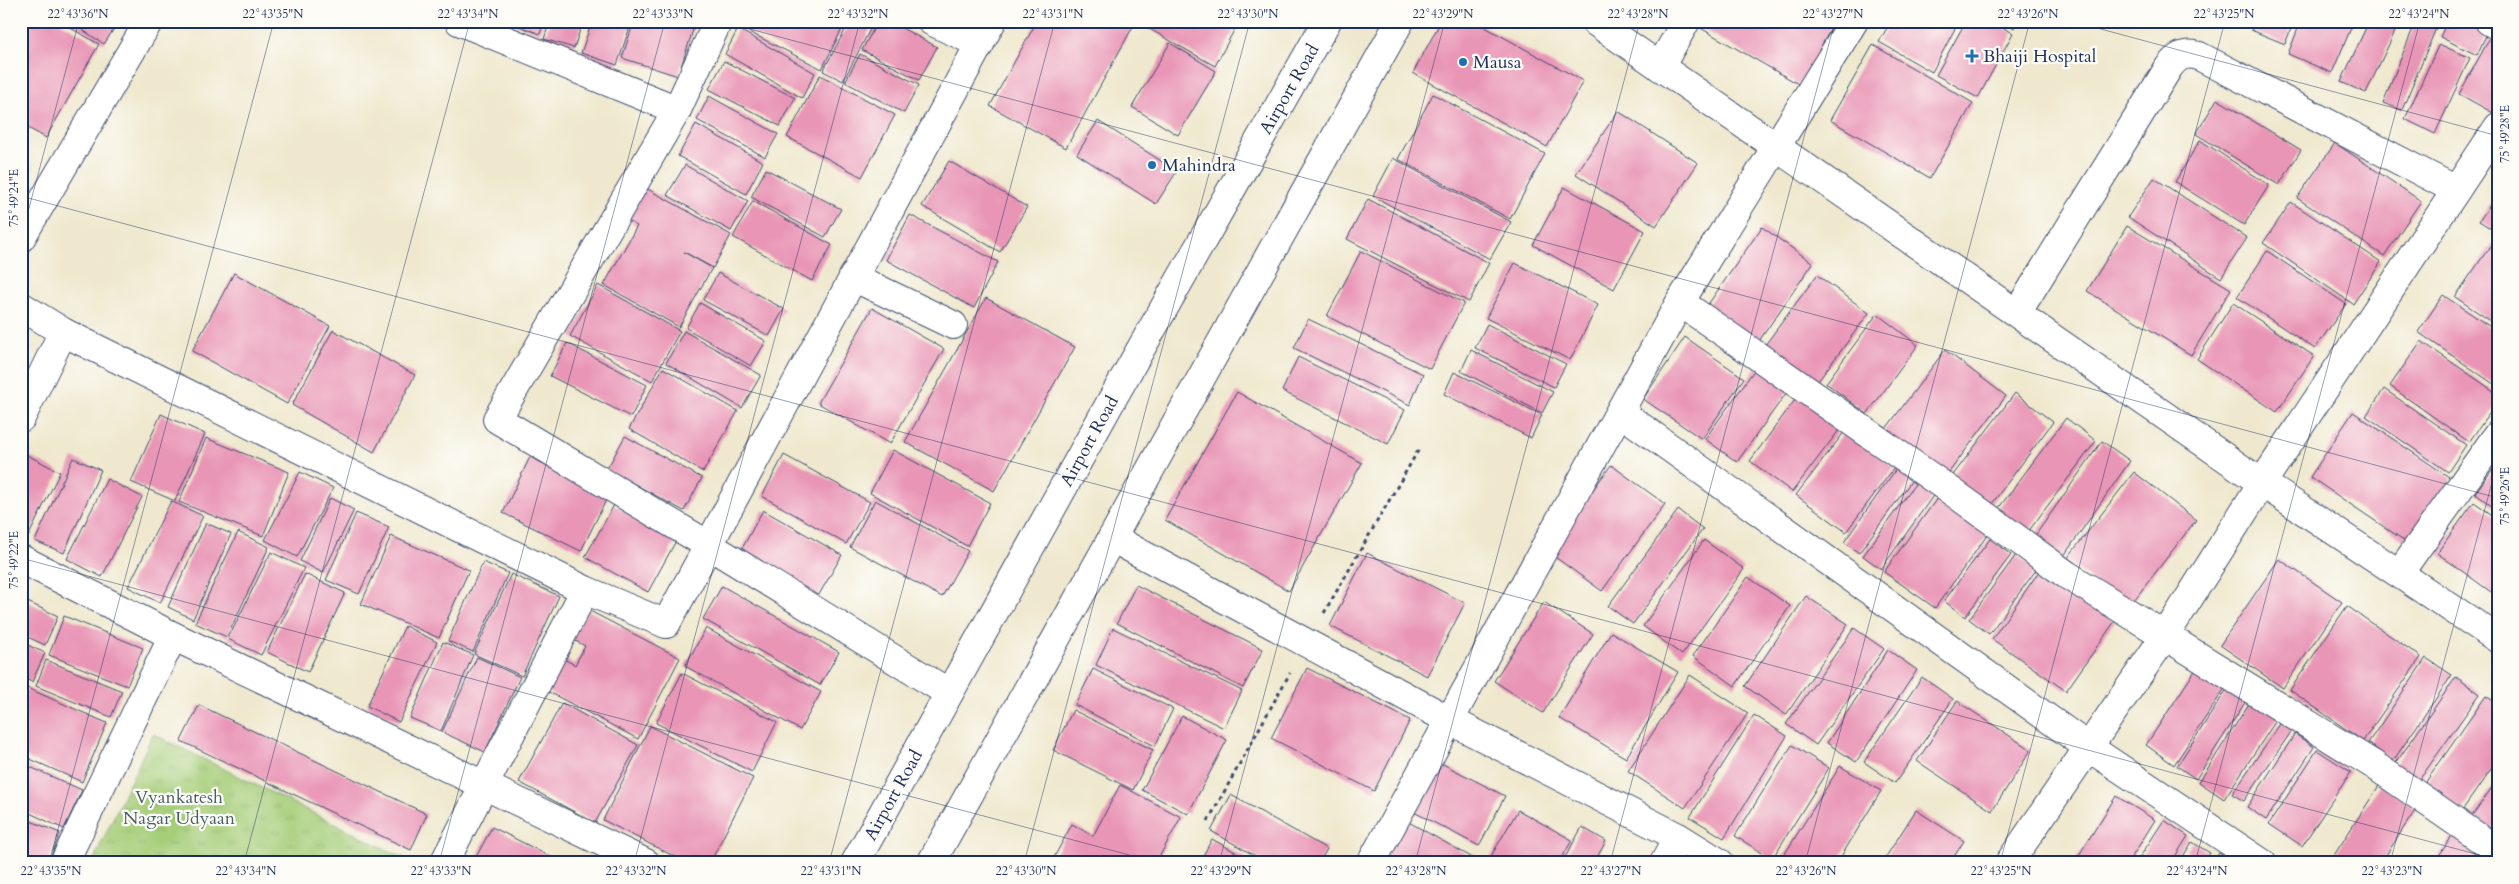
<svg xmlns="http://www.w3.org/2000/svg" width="2519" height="884" viewBox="0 0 2519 884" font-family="Cardo,serif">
	<defs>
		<pattern id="park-tufts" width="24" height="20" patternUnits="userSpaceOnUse" patternTransform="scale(1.25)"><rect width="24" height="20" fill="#a6ce79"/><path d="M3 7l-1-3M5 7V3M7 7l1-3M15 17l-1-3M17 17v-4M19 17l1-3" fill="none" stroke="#8eb16b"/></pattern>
	</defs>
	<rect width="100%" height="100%" fill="#fdfcf7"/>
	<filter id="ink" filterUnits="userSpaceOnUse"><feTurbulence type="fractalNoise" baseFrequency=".02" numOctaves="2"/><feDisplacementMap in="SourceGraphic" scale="10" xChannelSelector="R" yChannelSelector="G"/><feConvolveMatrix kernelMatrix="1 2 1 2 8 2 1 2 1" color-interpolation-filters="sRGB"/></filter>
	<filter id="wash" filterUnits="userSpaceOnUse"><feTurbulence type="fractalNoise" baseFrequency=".0096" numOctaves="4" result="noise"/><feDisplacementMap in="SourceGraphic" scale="20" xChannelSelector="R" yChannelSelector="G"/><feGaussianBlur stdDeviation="1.12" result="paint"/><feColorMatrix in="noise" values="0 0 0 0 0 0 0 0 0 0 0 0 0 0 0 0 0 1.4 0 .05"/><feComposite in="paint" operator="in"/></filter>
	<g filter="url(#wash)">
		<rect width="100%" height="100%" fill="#efe8ce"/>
		<path fill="url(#park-tufts)" stroke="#607e6c" d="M153,734L412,862V863H92Z"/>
		<g id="blocks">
			<g fill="#e996b6">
				<path d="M25,21H58L99,44L46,138L21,124V28Z"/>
				<path d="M69,21H119L104,44Z"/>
				<path d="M512,21H544L540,34L511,23Z"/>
				<path d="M550,21H583L574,48L544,39Z"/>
				<path d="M592,21H632L617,65L581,53Z"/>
				<path d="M634,21H696L678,76L622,58Z"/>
				<path d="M751,21H846L822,69L747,31Z"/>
				<path d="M850,21L874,22L843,81L823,71Z"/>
				<path d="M878,21H889L937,47L919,80L862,50Z"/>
				<path d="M1037,21H1136L1066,148L990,106Z"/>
				<path d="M1150,21H1239L1215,66L1146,27Z"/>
				<path d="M1441,21H1474L1583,81L1547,147L1413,73Z"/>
				<path d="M1699,21H1835L1800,85L1697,26Z"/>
				<path d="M1891,21H1959L1932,72L1879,42Z"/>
				<path d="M1966,21H1991L2013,33L1978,98L1936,75Z"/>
				<path d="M2002,21H2018L2014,28Z"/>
				<path d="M2255,21H2294L2285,44L2251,30Z"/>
				<path d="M2301,21H2354L2332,73L2288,54Z"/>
				<path d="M2369,21H2400L2366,93L2341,82Z"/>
				<path d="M2416,21H2439L2402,110L2383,103Z"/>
				<path d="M2447,21H2467L2488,31L2477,55L2440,37Z"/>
				<path d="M738,29L815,73L802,98L725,54Z"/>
				<path d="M2491,36L2498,40V108L2495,114L2459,94Z"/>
				<path d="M1170,43L1216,71L1178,135L1132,107Z"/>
				<path d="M2439,44L2470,58L2435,134L2405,119Z"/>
				<path d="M1873,45L1973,103L1930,178L1830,120Z"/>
				<path d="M860,54L919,85L904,113L845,82Z"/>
				<path d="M724,61L795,98L780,126L709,89Z"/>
				<path d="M820,75L895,115L862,177L787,137Z"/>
				<path d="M1433,94L1545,154L1510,219L1398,159Z"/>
				<path d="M709,96L778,134L765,157L697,120Z"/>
				<path d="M2217,99L2301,150L2279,185L2196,134Z"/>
				<path d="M1618,111L1698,163L1656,226L1576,174Z"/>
				<path d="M1098,121L1177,171L1156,204L1077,154Z"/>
				<path d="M696,124L763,162L746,194L678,156Z"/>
				<path d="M2200,140L2269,185L2244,225L2175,182Z"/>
				<path d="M2335,143L2421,201L2384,256L2297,198Z"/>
				<path d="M1393,158L1511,222L1490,259L1373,196Z"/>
				<path d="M949,161L1027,207L1000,252L922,206Z"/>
				<path d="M685,165L748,201L731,231L667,195Z"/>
				<path d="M766,169L841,209L825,237L751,197Z"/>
				<path d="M2154,178L2247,238L2221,278L2128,217Z"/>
				<path d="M644,187L731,235L713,268L684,252L712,268L679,327L604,285L637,226L626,220Z"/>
				<path d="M1564,187L1645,231L1614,289L1533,245Z"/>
				<path d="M2498,194V233L2479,221Z"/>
				<path d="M1368,199L1489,263L1469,302L1347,239Z"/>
				<path d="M753,201L832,245L812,281L733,237Z"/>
				<path d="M2291,202L2381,262L2353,304L2263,243Z"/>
				<path d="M910,215L998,262L974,308L886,260Z"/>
				<path d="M2127,226L2231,289L2191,355L2087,291Z"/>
				<path d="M1762,227L1813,263L1759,341L1707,306Z"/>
				<path d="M2495,239L2498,241V326L2455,297Z"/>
				<path d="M1361,251L1464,303L1430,369L1327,316Z"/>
				<path d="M2267,251L2346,304L2315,349L2237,297Z"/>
				<path d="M1515,263L1598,305L1570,360L1486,318Z"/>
				<path d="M234,273L330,326L287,404L192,351Z"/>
				<path d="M718,273L784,309L769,336L703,300Z"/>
				<path d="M1817,275L1869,313L1816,384L1765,345Z"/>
				<path d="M598,285L680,331L652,381L570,336Z"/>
				<path d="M2443,295L2498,332V387L2418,332Z"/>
				<path d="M986,298L1075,347L994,491L905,442Z"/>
				<path d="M700,303L766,341L751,366L686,328Z"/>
				<path d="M2233,303L2314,356L2277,412L2197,359Z"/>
				<path d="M872,308L944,349L890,444L818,403Z"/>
				<path d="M1877,314L1918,345L1867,414L1826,383Z"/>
				<path d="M1308,319L1423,374L1410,405L1294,348Z"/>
				<path d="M1487,324L1566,364L1554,387L1475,348Z"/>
				<path d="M333,330L415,375L374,452L292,405Z"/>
				<path d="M684,331L761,375L742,408L666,363Z"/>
				<path d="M1685,337L1744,378L1702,439L1643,399Z"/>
				<path d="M2421,341L2498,394V401L2469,442L2390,386Z"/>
				<path d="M567,343L647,385L631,417L550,376Z"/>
				<path d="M1471,350L1553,392L1542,413L1461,371Z"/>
				<path d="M1945,350L2006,396L1944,479L1882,434Z"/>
				<path d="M1298,357L1405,410L1388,444L1282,391Z"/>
				<path d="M1760,362L1792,385L1737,462L1705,439Z"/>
				<path d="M663,368L738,411L703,472L629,429Z"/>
				<path d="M1454,372L1542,415L1531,438L1444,394Z"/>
				<path d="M2384,389L2466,445L2448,472L2366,416Z"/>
				<path d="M1237,392L1362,463L1289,591L1165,520Z"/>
				<path d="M1800,393L1843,425L1792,492L1750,461Z"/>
				<path d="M2015,393L2053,422L1985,513L1947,483Z"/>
				<path d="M2353,412L2452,479L2408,543L2310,477Z"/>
				<path d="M161,414L205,434L175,501L131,482Z"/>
				<path d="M2066,418L2096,441L2025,536L1995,513Z"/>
				<path d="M1845,431L1894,468L1846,532L1796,495Z"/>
				<path d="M625,436L702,478L684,511L607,469Z"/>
				<path d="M206,438L289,472L263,536L179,502Z"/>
				<path d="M2102,441L2130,461L2061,560L2032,540Z"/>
				<path d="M893,450L990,503L967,546L870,493Z"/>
				<path d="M27,455L60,472L28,537L21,534V466Z"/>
				<path d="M784,455L870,502L846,544L762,496Z"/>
				<path d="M530,457L608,496L581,551L503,513Z"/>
				<path d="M73,458L101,470L64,553L35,541Z"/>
				<path d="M2498,462V511L2475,493Z"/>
				<path d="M1611,465L1665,504L1602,591L1548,552Z"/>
				<path d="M1899,465L1915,476L1859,553L1844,542Z"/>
				<path d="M300,472L333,488L297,557L265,540Z"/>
				<path d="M2134,472L2196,520L2128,608L2066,560Z"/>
				<path d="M107,479L142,497L102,577L67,559Z"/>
				<path d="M1917,481L1935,493L1881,569L1863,556Z"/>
				<path d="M1938,497L1988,534L1935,608L1884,572Z"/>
				<path d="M330,498L354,510L323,573L300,561Z"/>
				<path d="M875,500L968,551L942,597L850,547Z"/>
				<path d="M171,501L203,516L160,603L128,587Z"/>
				<path d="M2474,502L2498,519V597L2437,553Z"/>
				<path d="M614,505L677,539L648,592L585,557Z"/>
				<path d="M763,510L842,555L817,598L739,554Z"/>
				<path d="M1678,510L1703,529L1633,624L1608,606Z"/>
				<path d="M356,513L389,527L359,594L326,580Z"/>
				<path d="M206,523L231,534L193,619L168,607Z"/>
				<path d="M238,532L269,547L227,637L195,623Z"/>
				<path d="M391,536L469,570L439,638L361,604Z"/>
				<path d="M1990,539L2011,555L1965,617L1944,601Z"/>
				<path d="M1704,540L1744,569L1682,655L1643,626Z"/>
				<path d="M271,552L304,568L261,655L228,639Z"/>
				<path d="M1367,553L1465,603L1427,676L1330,626Z"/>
				<path d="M2016,555L2036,570L1989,634L1969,619Z"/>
				<path d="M2279,559L2342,602L2283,688L2220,645Z"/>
				<path d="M483,562L508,573L473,652L448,641Z"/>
				<path d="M2040,570L2115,621L2066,691L1992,639Z"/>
				<path d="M305,574L345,593L308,672L267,652Z"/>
				<path d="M511,574L559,596L522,676L474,654Z"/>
				<path d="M1748,577L1790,606L1735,686L1693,656Z"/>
				<path d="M1136,585L1263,649L1243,688L1117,623Z"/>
				<path d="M722,586L839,652L820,685L703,619Z"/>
				<path d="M1806,596L1848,624L1786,715L1745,686Z"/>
				<path d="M21,599L58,616L45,645L21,634Z"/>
				<path d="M1544,602L1593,634L1543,713L1494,681Z"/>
				<path d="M2347,606L2421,657L2363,741L2290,690Z"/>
				<path d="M588,610L680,658L638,739L547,691L564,659L575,665L585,646L572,639Z"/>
				<path d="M64,616L143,648L127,686L49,655Z"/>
				<path d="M405,626L437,642L399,722L367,706Z"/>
				<path d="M706,628L821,692L800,730L685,666Z"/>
				<path d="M1113,628L1242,691L1224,728L1096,665Z"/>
				<path d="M1854,628L1884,649L1816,745L1786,724Z"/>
				<path d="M1611,632L1678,672L1626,758L1559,718Z"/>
				<path d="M21,642L45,653L32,682L21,677Z"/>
				<path d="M443,642L473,655L441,731L410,718Z"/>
				<path d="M1888,650L1917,670L1856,762L1827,743Z"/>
				<path d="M477,657L520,677L485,752L442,732Z"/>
				<path d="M2426,658L2452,675L2393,761L2368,743Z"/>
				<path d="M46,660L122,691L111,717L36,686Z"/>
				<path d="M2200,663L2229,682L2174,765L2146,745Z"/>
				<path d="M1307,668L1410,720L1374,791L1271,738Z"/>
				<path d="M1093,669L1173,709L1155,746L1075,705Z"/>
				<path d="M682,673L777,722L752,772L656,723Z"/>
				<path d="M1690,675L1748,713L1685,808L1628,771Z"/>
				<path d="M1922,677L1953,699L1895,783L1864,762Z"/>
				<path d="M2456,677L2480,694L2417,783L2393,767Z"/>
				<path d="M21,685L26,687L21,697Z"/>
				<path d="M2229,686L2248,698L2196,779L2177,766Z"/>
				<path d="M27,688L107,723L82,782L21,755V703Z"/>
				<path d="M2486,696L2498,704V759L2461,812L2423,786Z"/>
				<path d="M2252,699L2279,716L2224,799L2199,782Z"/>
				<path d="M1957,701L2031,750L1992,811L1917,761Z"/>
				<path d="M562,703L638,745L595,823L519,782Z"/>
				<path d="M199,705L427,814L411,850L181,741Z"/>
				<path d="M1073,710L1153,750L1133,790L1053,750Z"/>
				<path d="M1754,715L1787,736L1724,838L1690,817Z"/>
				<path d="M1182,716L1227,740L1188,814L1142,790Z"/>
				<path d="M2282,721L2293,729L2244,801L2232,794Z"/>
				<path d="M650,726L753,778L710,863H687L603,820Z"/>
				<path d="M2295,734L2314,747L2266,820L2247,807Z"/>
				<path d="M1792,745L1829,768L1772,859L1735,836Z"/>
				<path d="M2317,750L2351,772L2302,846L2269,824Z"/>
				<path d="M1435,760L1505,796L1479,846L1410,810Z"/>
				<path d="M21,763L82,790L64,829L21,809Z"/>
				<path d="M1840,766L1881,791L1837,863H1779Z"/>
				<path d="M2498,779V819L2490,830L2471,817Z"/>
				<path d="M2380,784L2416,809L2381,863H2329Z"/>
				<path d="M1120,785L1181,817L1156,863H1051L1072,824L1093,836Z"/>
				<path d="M1231,795L1327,849L1319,863H1268L1211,831Z"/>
				<path d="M2116,796L2155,820L2128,863H2074Z"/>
				<path d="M1518,810L1572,840L1559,863H1487Z"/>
				<path d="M1916,810L1964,841L1950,863H1882Z"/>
				<path d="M21,817L60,833L48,863H21Z"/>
				<path d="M1405,820L1473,858L1470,863H1390L1384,859Z"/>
				<path d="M2164,820L2188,836L2171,863H2136Z"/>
				<path d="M492,827L563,863H482L475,859Z"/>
				<path d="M1582,827L1606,841L1594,863H1562Z"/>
				<path d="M2453,835L2496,863H2434Z"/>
				<path d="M1212,839L1255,863H1199Z"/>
				<path d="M2192,842L2210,853L2204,863H2179Z"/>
				<path d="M2219,853L2233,863H2212Z"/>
			</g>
		</g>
	</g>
	<g filter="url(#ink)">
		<use href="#blocks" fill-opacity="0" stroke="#3b4b6f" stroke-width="1"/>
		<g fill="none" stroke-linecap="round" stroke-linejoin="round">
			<defs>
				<g id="minor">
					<path d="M459,21L677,110"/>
					<path d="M718,21L677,110L497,419L710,546L949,693"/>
					<path d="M931,21L980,44"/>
					<path d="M2489,21L2498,26"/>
					<path d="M1660,67L1686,21"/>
					<path d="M21,238L149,21"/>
					<path d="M853,277L953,325"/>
					<path d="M1680,302L1954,493L2067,575L2374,765L2498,851"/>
					<path d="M21,306L63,332L585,590L666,624L992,21"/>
					<path d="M2017,313L2169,67C2177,56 2185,52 2199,56L2456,190"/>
					<path d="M1620,412L2088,747L2262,863"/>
					<path d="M21,418L63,332"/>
					<path d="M1112,538L1451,721L1678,837L1720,863"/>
					<path d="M21,559L173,636L646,863"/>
					<path d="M2400,572L2498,434"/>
					<path d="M64,863L173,636"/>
					<path d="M444,863L585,590"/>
					<path d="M1371,863L1680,302L1854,21"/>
					<path d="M1664,863L1678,837"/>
					<path d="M2009,863L2165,636L2262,483L2498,127"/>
				</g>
				<path id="tertiary" d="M1594,21L2262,483L2498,639"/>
				<g id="primary">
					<path d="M855,863L1114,396L1327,21"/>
					<path d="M931,863L1400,21"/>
				</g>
			</defs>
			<use href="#minor" stroke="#3b4b6f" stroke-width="30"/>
			<use href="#tertiary" stroke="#3b4b6f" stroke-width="30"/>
			<use href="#primary" stroke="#3b4b6f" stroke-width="30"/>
			<g stroke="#3b4b6f" stroke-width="3" stroke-dasharray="4 4" stroke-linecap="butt">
				<path d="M1324,613L1419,449"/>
				<path d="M1208,821L1290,673"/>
			</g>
			<use href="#minor" stroke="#fff" stroke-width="28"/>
			<use href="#tertiary" stroke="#fff" stroke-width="28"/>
			<use href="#primary" stroke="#fff" stroke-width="28"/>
		</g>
	</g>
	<path fill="none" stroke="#1b2f5e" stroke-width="1" stroke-opacity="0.45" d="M720,21L2498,498M2071,21L2498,136M21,196L2498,860M21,238L79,21M21,558L1159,863M49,863L274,21M244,863L470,21M439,863L665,21M634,863L860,21M829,863L1055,21M1024,863L1250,21M1219,863L1445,21M1415,863L1640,21M1610,863L1835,21M1805,863L2030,21M2000,863L2225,21M2195,863L2420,21M2390,863L2498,460"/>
	<g fill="#1f6fb2" stroke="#fdfcf7" stroke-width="2">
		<path d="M1969.5 48.5h5v5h5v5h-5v5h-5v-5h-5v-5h5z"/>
		<circle cx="1463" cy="62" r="5"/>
		<circle cx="1152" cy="165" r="5"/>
	</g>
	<g text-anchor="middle" stroke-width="4.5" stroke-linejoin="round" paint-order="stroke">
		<g font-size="18" fill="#1b2f5e" stroke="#fdfcf7" text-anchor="start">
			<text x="1983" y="62">Bhaiji Hospital</text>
			<text x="1473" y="68">Mausa</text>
			<text x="1162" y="171">Mahindra</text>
		</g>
		<g font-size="18" fill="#1b2f5e" stroke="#fdfcf7">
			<text transform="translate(1289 89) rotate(-60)" y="6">Airport Road</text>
			<text transform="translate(1089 441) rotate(-61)" y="6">Airport Road</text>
			<text transform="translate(893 795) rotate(-61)" y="6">Airport Road</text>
		</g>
		<g font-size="18" fill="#455f66" stroke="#fdfcf7">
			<text x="179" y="803">Vyankatesh<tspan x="179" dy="21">Nagar Udyaan</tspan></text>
		</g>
	</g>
	<rect width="2519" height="884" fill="none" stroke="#fdfcf7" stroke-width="55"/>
	<rect x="28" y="28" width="2464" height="828" fill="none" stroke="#1b2f5e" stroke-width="2"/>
	<g font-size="12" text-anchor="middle" fill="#1b2f5e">
		<text x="78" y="18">22°43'36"N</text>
		<text x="273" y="18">22°43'35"N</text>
		<text x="468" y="18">22°43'34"N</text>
		<text x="663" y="18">22°43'33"N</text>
		<text x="858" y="18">22°43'32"N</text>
		<text x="1053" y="18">22°43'31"N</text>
		<text x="1248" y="18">22°43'30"N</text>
		<text x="1443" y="18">22°43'29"N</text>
		<text x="1638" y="18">22°43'28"N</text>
		<text x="1833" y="18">22°43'27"N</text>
		<text x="2028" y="18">22°43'26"N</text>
		<text x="2224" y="18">22°43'25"N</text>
		<text x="2419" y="18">22°43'24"N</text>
		<text transform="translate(2505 134) rotate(-90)" y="4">75°49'28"E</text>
		<text transform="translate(14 198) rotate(-90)" y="4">75°49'24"E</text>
		<text transform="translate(2505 496) rotate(-90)" y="4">75°49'26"E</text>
		<text transform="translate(14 560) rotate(-90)" y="4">75°49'22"E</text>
		<text x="51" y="875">22°43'35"N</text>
		<text x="246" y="875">22°43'34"N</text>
		<text x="441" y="875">22°43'33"N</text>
		<text x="636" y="875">22°43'32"N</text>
		<text x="831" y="875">22°43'31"N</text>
		<text x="1026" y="875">22°43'30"N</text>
		<text x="1221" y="875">22°43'29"N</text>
		<text x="1416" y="875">22°43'28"N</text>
		<text x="1611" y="875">22°43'27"N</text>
		<text x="1806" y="875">22°43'26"N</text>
		<text x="2001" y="875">22°43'25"N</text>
		<text x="2197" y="875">22°43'24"N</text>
		<text x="2392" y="875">22°43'23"N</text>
	</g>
</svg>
